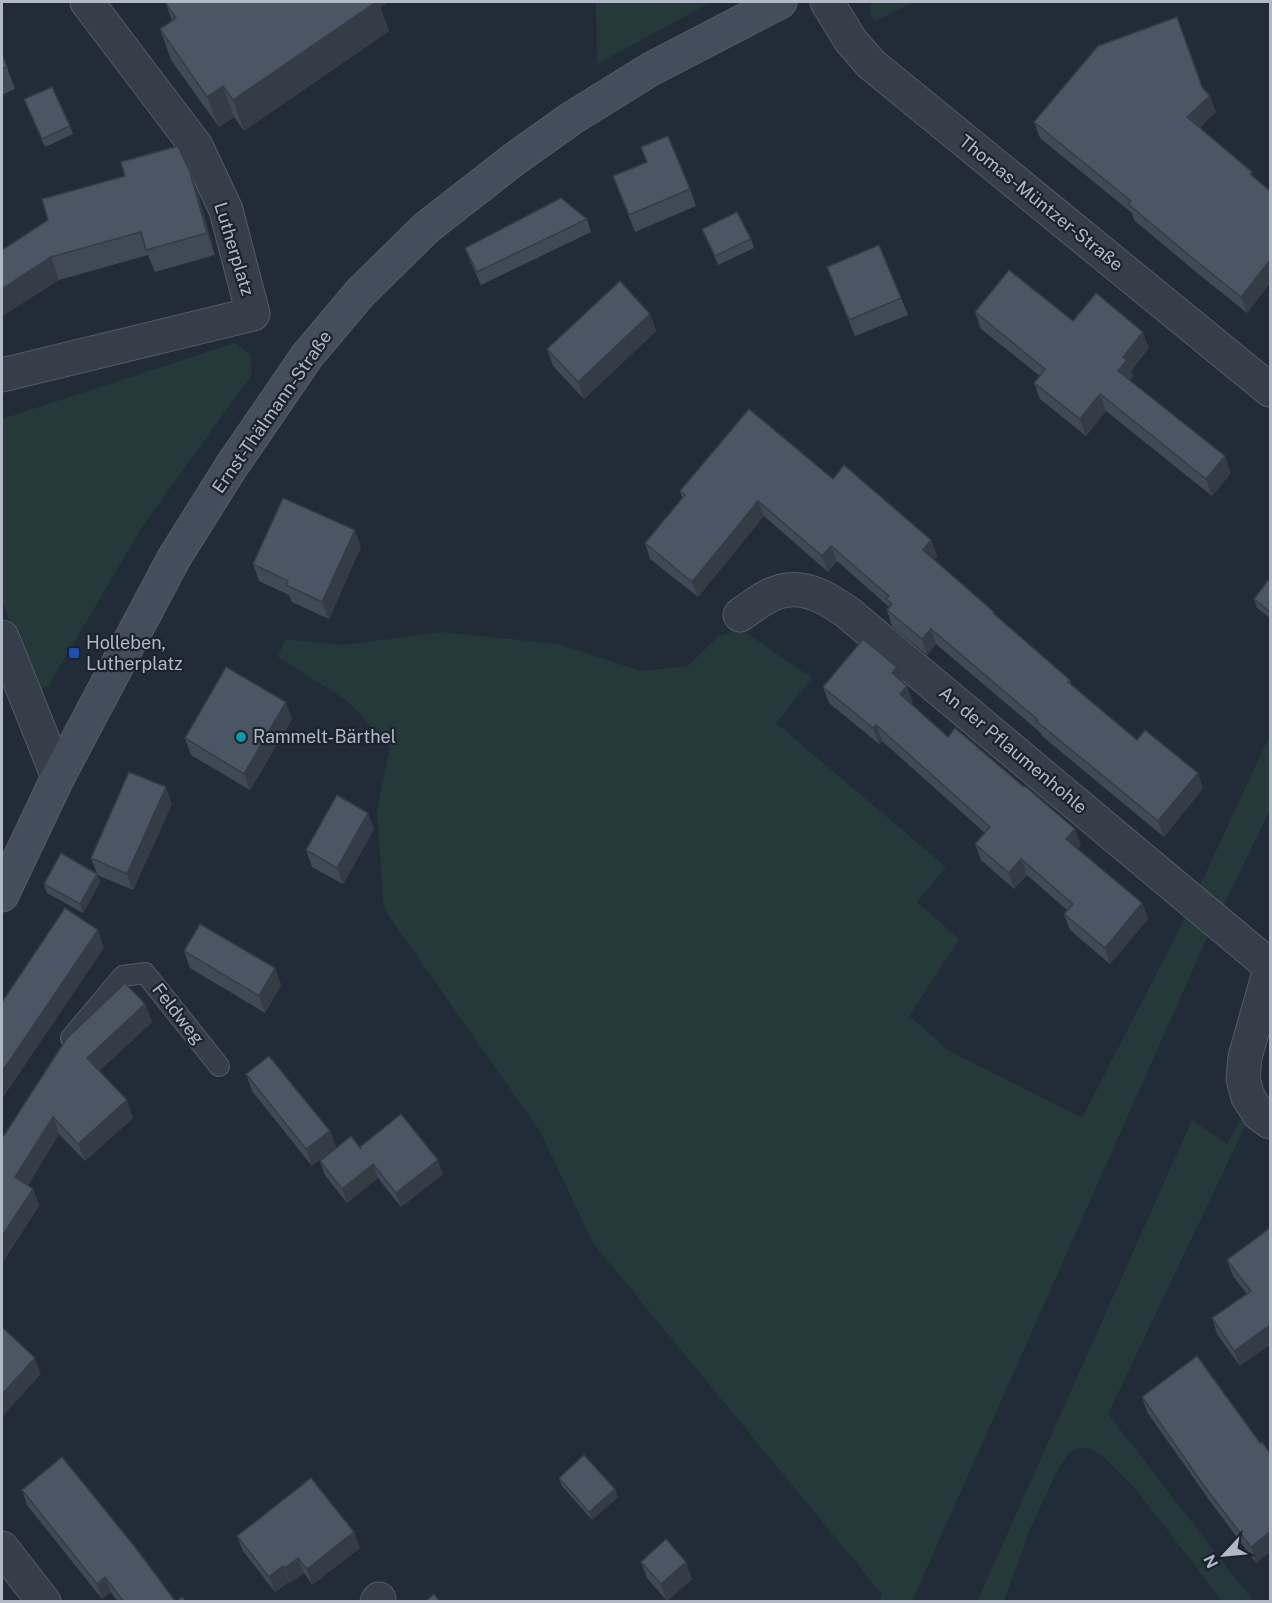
<svg xmlns="http://www.w3.org/2000/svg" width="1272" height="1603" viewBox="0 0 1272 1603" font-family="'Public Sans',sans-serif">
	<rect width="100%" height="100%" fill="#222c38"/>
	<g fill="#25393a">
		<path d="M596,2H711L597,64Z"/>
		<path d="M871,2H914L875,21L870,15Z"/>
		<path d="M235,343L250,355L252,374L144,524L48,686L39,690L33,683L2,601V419Z"/>
		<path d="M742,630L812,678L776,723L946,867L917,902L959,939L909,1016L949,1051L1082,1118L1188,913L1210,931L912,1601H879L882,1594L593,1243L540,1131L384,909L377,811L390,748L349,702L278,657L285,639L342,645L441,632L558,644L641,671L688,666L720,635Z"/>
		<path d="M1270,735V810L1221,910L1197,892Z"/>
		<path d="M1192,1120L1227,1144L1240,1120H1248L1108,1414L1253,1601H1222L1135,1488L1104,1457L1088,1448H1078L1069,1453L1058,1469L1030,1529L1004,1601L977,1602Z"/>
	</g>
	<g fill="none" stroke-linecap="round" stroke-linejoin="round">
		<defs>
			<path id="lane" d="M71,1038L123,976L145,973L219,1066"/>
			<g id="street">
				<path d="M827,2L851,41L871,64L1270,390"/>
				<path d="M2,375L253,314L226,210L196,146L87,2"/>
				<path d="M740,615C766,596 785,581 818,595C828,599 838,606 847,612L1270,966"/>
				<path d="M2,637L58,777"/>
				<path d="M1270,969L1245,1057L1243,1079L1248,1097L1259,1114L1270,1122"/>
				<path d="M2,1548L44,1602"/>
				<path d="M377,1602L379,1599"/>
			</g>
			<path id="secondary" d="M2,895L58,777L174,558L231,467L307,356L360,293L426,228L513,160L572,118L651,69L780,2"/>
		</defs>
		<use href="#lane" stroke="#535c66" stroke-width="22"/>
		<use href="#street" stroke="#535c66" stroke-width="35"/>
		<use href="#secondary" stroke="#535c66" stroke-width="35"/>
		<use href="#lane" stroke="#363e49" stroke-width="20"/>
		<use href="#street" stroke="#363e49" stroke-width="33"/>
		<use href="#secondary" stroke="#444d5b" stroke-width="33"/>
	</g>
	<g fill="#404a56">
		<path d="M169,2H388L380,7L389,31L244,131L234,117L219,127L171,60L160,29L172,21L166,4Z"/>
		<path d="M2,54L15,89L2,95Z"/>
		<path d="M1202,88L1216,112L1200,127L1255,178L1270,191V283L1247,313L1196,272L1134,220L1132,213L1040,138L1034,122Z"/>
		<path d="M24,99L70,126L73,134L45,147Z"/>
		<path d="M613,176L690,189L696,206L635,232Z"/>
		<path d="M198,194L215,255L155,272L148,255L59,280L2,316V250Z"/>
		<path d="M587,219L591,232L481,285L470,261L465,248Z"/>
		<path d="M702,229L751,239L754,248L718,265Z"/>
		<path d="M827,267L901,298L908,315L855,336Z"/>
		<path d="M975,312L1073,321L1149,348L1131,371L1133,376L1129,381L1231,473L1212,496L1106,411L1086,436L1040,399L1034,383L1040,376L981,329Z"/>
		<path d="M650,314L656,331L584,399L553,366L547,349Z"/>
		<path d="M833,479L931,540L937,556L934,559L996,616L1070,680L1072,686L1137,740L1203,788L1164,837L1042,736L1041,733L936,644L927,655L892,626L887,610L889,607L837,561L828,572L764,516L698,597L650,559L645,543L682,498L680,491Z"/>
		<path d="M361,547L329,619L292,602L289,595L259,581L253,564Z"/>
		<path d="M1270,578V618L1257,608L1254,599Z"/>
		<path d="M902,681L913,702L911,704L948,737L1081,845L1077,849L1142,903L1148,919L1110,964L1070,930L1064,914L1067,910L1027,875L1014,889L981,860L975,844L985,833L882,741L879,744L829,703L823,687Z"/>
		<path d="M292,719L250,790L191,755L185,738Z"/>
		<path d="M172,804L133,890L97,875L100,882L83,913L47,893L44,884L97,874L91,858Z"/>
		<path d="M374,829L343,884L312,867L306,850Z"/>
		<path d="M184,951L275,968L281,985L265,1013L190,968Z"/>
		<path d="M145,1004L152,1022L99,1071L133,1118L85,1161L59,1134L28,1185L33,1189L39,1206L2,1263V1137Z"/>
		<path d="M246,1074L330,1131L336,1147L312,1166L252,1091Z"/>
		<path d="M360,1147L443,1174L401,1207L378,1178L347,1203L325,1175L320,1161Z"/>
		<path d="M1270,1228L1240,1366L1217,1334L1212,1318L1247,1294L1233,1276L1227,1260Z"/>
		<path d="M1142,1397L1260,1443L1270,1453V1552L1256,1563L1210,1501L1147,1412Z"/>
		<path d="M559,1478L618,1497L592,1520L562,1486Z"/>
		<path d="M22,1490L176,1602H118L111,1592L102,1599L27,1505Z"/>
		<path d="M237,1536L360,1548L312,1585L304,1573L290,1583L289,1582L275,1592L243,1551Z"/>
		<path d="M641,1562L692,1579L667,1601L647,1578Z"/>
	</g>
	<g fill="#343c46">
		<path d="M372,2H388L380,7L389,31L244,131L233,100Z"/>
		<path d="M223,86L234,117L219,127L207,97Z"/>
		<path d="M1210,96L1216,112L1193,133L1187,117Z"/>
		<path d="M190,172L198,194L215,255L207,233Z"/>
		<path d="M51,257L59,280L2,316V289Z"/>
		<path d="M1270,260V283L1247,313L1241,297Z"/>
		<path d="M650,314L656,331L584,399L578,382Z"/>
		<path d="M1143,332L1149,348L1131,371L1133,376L1124,388L1118,371L1123,357Z"/>
		<path d="M1100,394L1106,411L1086,436L1080,419Z"/>
		<path d="M1225,456L1231,473L1212,496L1206,479Z"/>
		<path d="M758,501L764,516L698,597L692,582Z"/>
		<path d="M355,530L361,547L329,619L322,602Z"/>
		<path d="M931,540L937,556L929,565L923,550Z"/>
		<path d="M831,546L837,561L828,572L822,556Z"/>
		<path d="M931,629L936,644L927,655L922,639Z"/>
		<path d="M897,667L903,683L892,673Z"/>
		<path d="M907,686L913,702L906,710L900,694Z"/>
		<path d="M286,702L292,719L250,790L244,774Z"/>
		<path d="M876,725L882,741L879,744L873,728Z"/>
		<path d="M1198,773L1203,788L1164,837L1158,821Z"/>
		<path d="M166,787L172,804L133,890L127,874Z"/>
		<path d="M368,813L374,829L343,884L337,868Z"/>
		<path d="M1075,829L1081,845L1072,855L1066,839Z"/>
		<path d="M1021,859L1027,875L1014,889L1009,873Z"/>
		<path d="M97,874L100,882L83,913L80,904Z"/>
		<path d="M1142,903L1148,919L1110,964L1105,948Z"/>
		<path d="M98,930L104,948L2,1099V1072Z"/>
		<path d="M275,968L281,985L265,1013L259,996Z"/>
		<path d="M145,1004L152,1022L94,1076L87,1058Z"/>
		<path d="M127,1100L133,1118L85,1161L78,1144Z"/>
		<path d="M53,1117L59,1134L22,1194L15,1177Z"/>
		<path d="M330,1131L336,1147L312,1166L306,1149Z"/>
		<path d="M438,1160L443,1174L401,1207L396,1193Z"/>
		<path d="M373,1164L378,1178L347,1203L342,1189Z"/>
		<path d="M33,1189L39,1206L2,1263V1236Z"/>
		<path d="M1270,1325V1345L1240,1366L1234,1351Z"/>
		<path d="M35,1358L41,1374L2,1417V1394Z"/>
		<path d="M615,1489L618,1497L592,1520L589,1512Z"/>
		<path d="M354,1532L360,1548L312,1585L307,1569Z"/>
		<path d="M1270,1532V1552L1256,1563L1251,1547Z"/>
		<path d="M298,1558L304,1573L290,1583L285,1568Z"/>
		<path d="M686,1562L692,1579L667,1601L661,1584Z"/>
		<path d="M283,1566L289,1582L275,1592L269,1577Z"/>
		<path d="M105,1577L111,1592L102,1599L97,1584Z"/>
	</g>
	<g fill="#4a5664" stroke="#343c46" stroke-width="1.5">
		<path d="M169,2H376L233,100L223,86L207,97L160,29L176,18L166,4Z"/>
		<path d="M1177,17L1202,87L1210,96L1187,117L1252,172L1250,174L1270,191V260L1241,297L1190,256L1128,204L1131,201L1034,122L1098,46Z"/>
		<path d="M2,54L7,67L2,69Z"/>
		<path d="M52,87L70,126L42,139L24,99Z"/>
		<path d="M668,136L690,189L629,215L613,176L647,162L641,147Z"/>
		<path d="M178,146L190,172L207,233L146,250L141,232L51,257L2,289V250L48,220L42,199L125,176L121,162Z"/>
		<path d="M561,198L587,219L477,272L465,248Z"/>
		<path d="M737,212L751,239L715,256L702,229Z"/>
		<path d="M879,245L901,298L849,320L827,267Z"/>
		<path d="M1009,270L1073,321L1096,293L1143,332L1123,357L1127,360L1118,371L1225,456L1206,479L1100,394L1080,419L1034,383L1045,369L975,312Z"/>
		<path d="M620,281L650,314L578,382L547,349Z"/>
		<path d="M749,409L833,479L844,465L931,540L923,550L994,612L993,613L1070,680L1068,682L1137,740L1145,730L1198,773L1158,821L1036,721L1038,720L931,629L922,639L887,610L892,604L886,599L889,596L831,546L822,556L758,501L692,582L645,543L685,495L680,491Z"/>
		<path d="M283,498L355,530L322,602L286,585L288,581L253,564Z"/>
		<path d="M1270,578V612L1254,599Z"/>
		<path d="M863,639L897,667L892,673L907,686L900,694L948,737L955,728L1024,787L1025,786L1075,829L1066,839L1142,903L1105,948L1064,914L1073,904L1021,859L1009,873L975,844L990,827L876,725L873,728L823,687Z"/>
		<path d="M226,667L286,702L244,774L185,738Z"/>
		<path d="M129,772L166,787L127,874L91,858Z"/>
		<path d="M337,795L368,813L337,868L306,850Z"/>
		<path d="M61,853L97,874L80,904L44,884Z"/>
		<path d="M65,908L98,930L2,1072V1002Z"/>
		<path d="M200,924L275,968L259,996L184,951Z"/>
		<path d="M125,983L145,1004L87,1058L127,1100L78,1144L53,1117L15,1177L33,1189L2,1236V1137L5,1134L67,1038Z"/>
		<path d="M269,1056L330,1131L306,1149L246,1074Z"/>
		<path d="M401,1114L438,1160L396,1193L373,1164L342,1189L320,1161L351,1136L361,1149L360,1147Z"/>
		<path d="M1270,1228V1325L1234,1351L1212,1318L1251,1291L1227,1260Z"/>
		<path d="M2,1327L35,1358L2,1394Z"/>
		<path d="M1197,1356L1260,1443L1262,1442L1270,1453V1532L1251,1547L1204,1486L1142,1397Z"/>
		<path d="M584,1455L615,1489L589,1512L559,1478Z"/>
		<path d="M62,1457L135,1547L176,1602H124L105,1577L97,1584L22,1490Z"/>
		<path d="M311,1478L354,1532L307,1569L298,1558L285,1568L283,1566L269,1577L237,1536Z"/>
		<path d="M666,1539L686,1562L661,1584L641,1562Z"/>
		<path d="M434,1594L440,1602H425Z"/>
		<path d="M182,1597L186,1602H177Z"/>
	</g>
	<rect fill="#1a4fb4" stroke="#1b232d" stroke-width="2" x="68" y="647" width="12" height="12" rx="3"/>
	<circle fill="#0f9aa8" stroke="#1b232d" stroke-width="2" cx="241" cy="737" r="6"/>
	<g text-anchor="middle" stroke-width="4.5" stroke-linejoin="round" paint-order="stroke">
		<g font-size="18" fill="#b0b9c5" stroke="#1b232d">
			<text transform="translate(1041 203) rotate(39)" y="6">Thomas-Müntzer-Straße</text>
			<text transform="translate(234 249) rotate(73)" y="6">Lutherplatz</text>
			<text transform="translate(272 412) rotate(-55)" y="6">Ernst-Thälmann-Straße</text>
			<text transform="translate(1013 750) rotate(40)" y="6">An der Pflaumenhohle</text>
			<text transform="translate(178 1014) rotate(52)" y="6">Feldweg</text>
		</g>
		<g font-size="18" fill="#b0b9c5" stroke="#1b232d" text-anchor="start">
			<text x="86" y="649">Holleben,<tspan x="86" dy="21">Lutherplatz</tspan></text>
			<text x="253" y="743">Rammelt-Bärthel</text>
		</g>
	</g>
	<rect width="1272" height="1603" fill="none" stroke="#b0b9c5" stroke-width="6"/>
	<g transform="translate(1224 1555) rotate(244)" stroke="#1b232d" stroke-width="4.5" paint-order="stroke">
	<path d="M0-4.5L10 22L0 15L-10 22Z" fill="#b0b9c5"/>
	<text y="-9" font-size="16" font-weight="bold" text-anchor="middle" fill="#b0b9c5">N</text>
	</g>
</svg>
